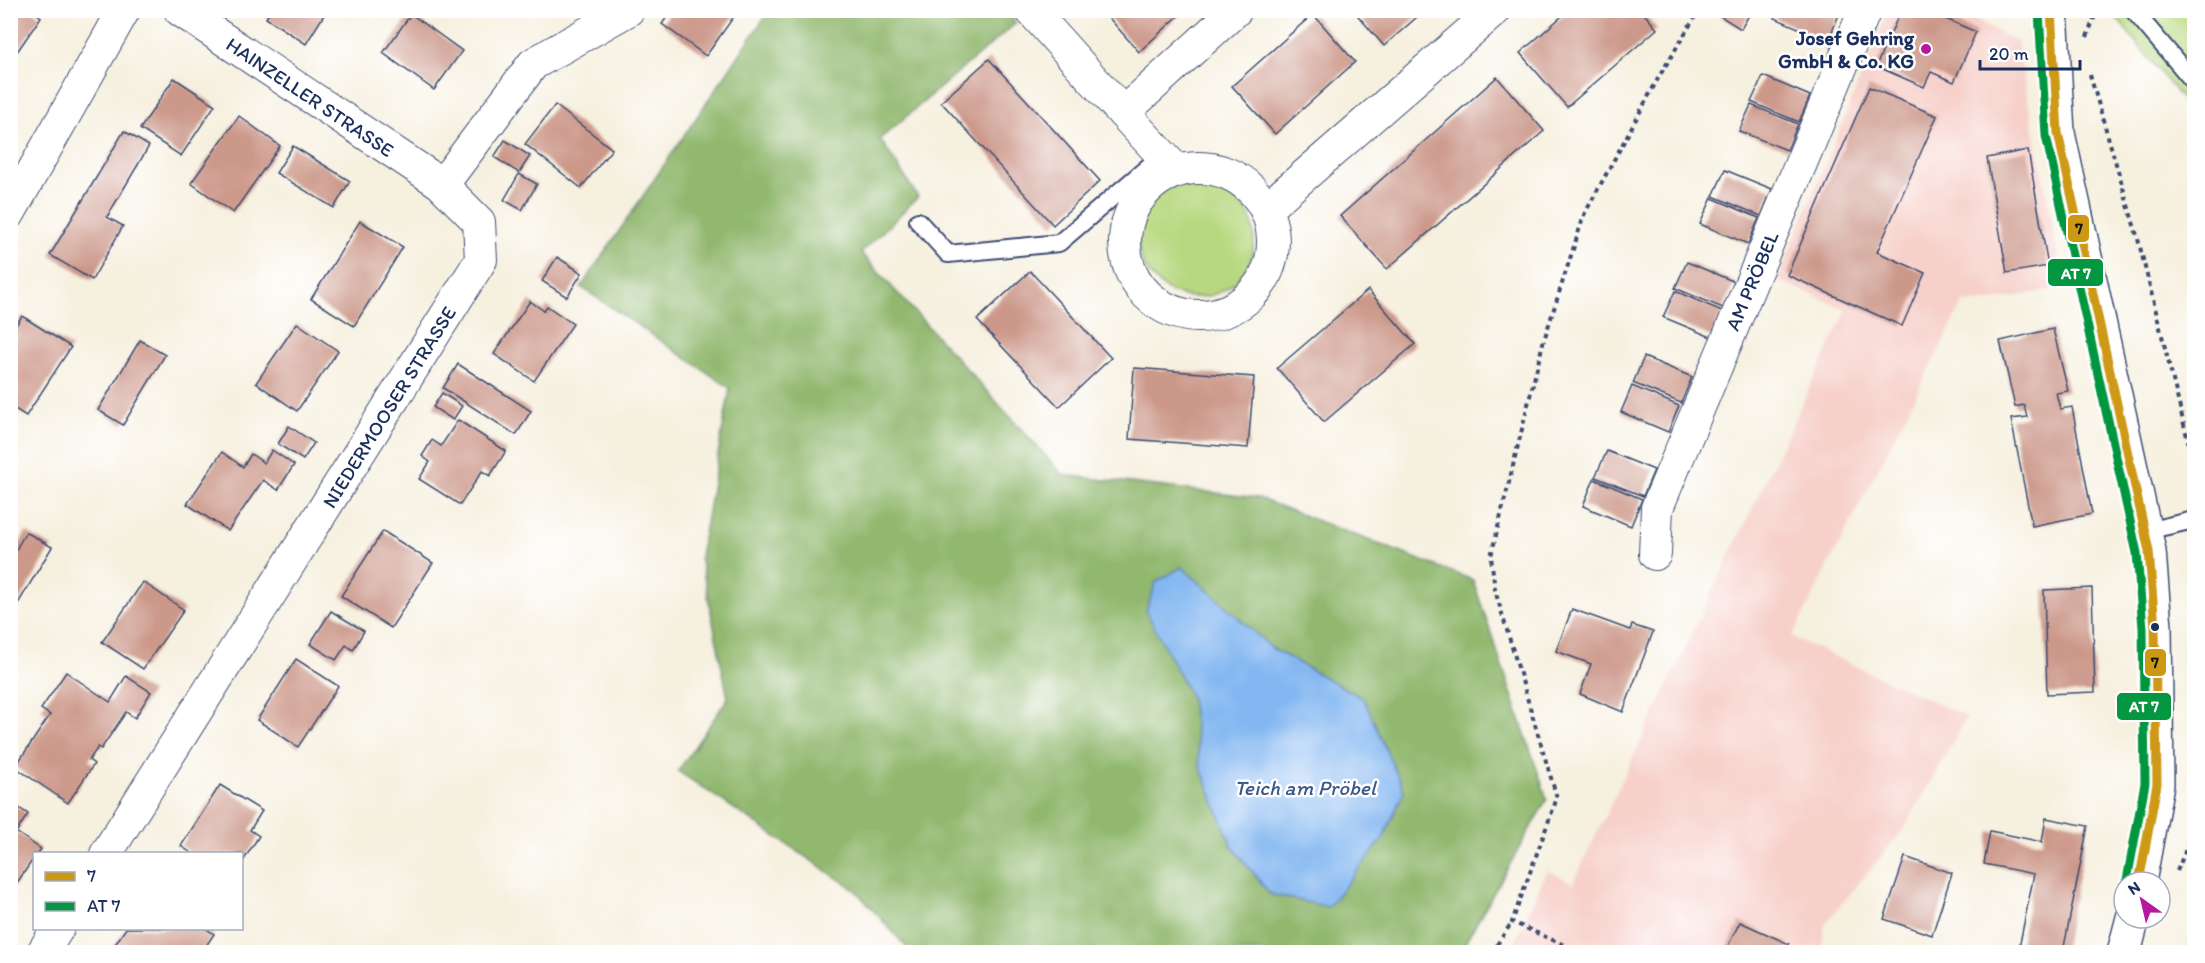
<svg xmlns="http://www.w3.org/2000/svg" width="2205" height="963" viewBox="0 0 2205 963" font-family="Itim,sans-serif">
	<rect width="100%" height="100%" fill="#fff"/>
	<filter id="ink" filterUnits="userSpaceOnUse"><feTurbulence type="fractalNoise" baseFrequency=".0167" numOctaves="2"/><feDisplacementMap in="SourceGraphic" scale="12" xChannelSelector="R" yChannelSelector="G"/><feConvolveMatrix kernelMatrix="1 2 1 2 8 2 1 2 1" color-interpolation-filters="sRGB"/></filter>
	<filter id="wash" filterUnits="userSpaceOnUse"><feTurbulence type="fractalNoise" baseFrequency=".008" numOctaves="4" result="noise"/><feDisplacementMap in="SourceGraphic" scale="24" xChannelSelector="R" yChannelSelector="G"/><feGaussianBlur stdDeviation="1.35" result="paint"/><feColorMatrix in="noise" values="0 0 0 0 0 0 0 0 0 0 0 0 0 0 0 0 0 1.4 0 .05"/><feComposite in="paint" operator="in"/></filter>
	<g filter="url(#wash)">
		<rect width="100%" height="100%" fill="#f6f0df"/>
		<path fill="#f7d0ca" d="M1888,11H1957L2017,42L2064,287L1987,302L1963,303L1792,637L1967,717L1904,829L1825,924L1821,952H1534L1515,942L1547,870L1573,883L1847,310L1778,280Z"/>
		<g fill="#b7d87f" stroke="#69846e" stroke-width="1.5">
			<path d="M2106,11H2194V114L2119,21Z"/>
			<circle cx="1196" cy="239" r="58"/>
		</g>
		<path fill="#91b86e" stroke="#567466" stroke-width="1.5" fill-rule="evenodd" d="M769,11H1006L1016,23L880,139L918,197L861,253L1063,475L1258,498L1473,580L1547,799L1460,952H911L855,890L678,771L728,698L700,556L730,388L581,287ZM1181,567L1273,649L1364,699L1270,894L1232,846L1200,766L1191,697L1147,611Z"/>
		<path fill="#84b7f1" stroke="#5073a8" stroke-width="1.5" d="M1182,567L1273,649L1364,699L1404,791L1383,839L1328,907L1270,894L1232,846L1200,766L1191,697L1146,611L1156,582Z"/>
		<g id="blocks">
			<g fill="#cc988a">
				<path d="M10,10H32L41,17L10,62Z"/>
				<path d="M271,10H327L306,44L266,18Z"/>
				<path d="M672,10H729L735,15L706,56L662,24Z"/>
				<path d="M1102,10H1185L1139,52Z"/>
				<path d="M1353,10H1425L1384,46Z"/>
				<path d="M1569,10H1641L1657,29L1567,107L1520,53Z"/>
				<path d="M1723,10H1752L1741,29L1720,16Z"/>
				<path d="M1779,10H1841L1828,41L1775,18Z"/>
				<path d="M1901,10H1925L1976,32L1954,82L1931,72L1924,87L1876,66Z"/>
				<path d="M411,14L462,51L434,90L383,53Z"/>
				<path d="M1313,14L1355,62L1275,134L1232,86Z"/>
				<path d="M989,59L1100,181L1053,225L941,102Z"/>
				<path d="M1763,76L1810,96L1799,122L1751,102Z"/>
				<path d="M1497,77L1544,131L1387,269L1340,216Z"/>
				<path d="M174,78L215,105L181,156L140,129Z"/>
				<path d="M1869,87L1937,116L1877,252L1925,273L1902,326L1787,275Z"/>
				<path d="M555,105L612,149L581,188L525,144Z"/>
				<path d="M1751,105L1798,124L1787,150L1739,131Z"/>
				<path d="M239,116L280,146L233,213L191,183Z"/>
				<path d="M124,131L149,146L107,217L123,226L92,280L50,255Z"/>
				<path d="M505,140L530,156L519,173L494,157Z"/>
				<path d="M293,146L350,181L334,208L276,173Z"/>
				<path d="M2028,150L2048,266L2007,273L1987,158Z"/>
				<path d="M1725,170L1772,189L1761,216L1713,196Z"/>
				<path d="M519,174L537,184L522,210L504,200Z"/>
				<path d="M1712,198L1759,218L1748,244L1700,224Z"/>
				<path d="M360,221L403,247L354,326L311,299Z"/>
				<path d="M557,257L582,273L567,297L542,281Z"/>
				<path d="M1687,262L1735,282L1723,308L1675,288Z"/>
				<path d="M1030,271L1111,358L1059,407L977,320Z"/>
				<path d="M1368,290L1415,344L1324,422L1277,368Z"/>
				<path d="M1675,291L1722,311L1711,337L1663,317Z"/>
				<path d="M530,301L544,311L547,306L573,324L534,381L494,354Z"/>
				<path d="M22,316L71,347L26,416L10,406V334Z"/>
				<path d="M297,323L338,351L297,411L256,383Z"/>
				<path d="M2053,329L2068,391L2056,393L2060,409L2072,407L2092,514L2032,526L2011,419L2027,417L2024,405L2015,407L2000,341Z"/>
				<path d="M140,340L165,355L123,425L98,410Z"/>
				<path d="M1644,357L1692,377L1681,403L1633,383Z"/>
				<path d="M458,364L531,411L516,435L443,388Z"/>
				<path d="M1134,368L1254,377L1248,448L1129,439Z"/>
				<path d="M1632,386L1679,406L1668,432L1621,412Z"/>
				<path d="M442,393L462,406L453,420L433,407Z"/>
				<path d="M458,420L506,451L490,476L482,471L460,505L419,479L430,462L422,456L432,440L441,446Z"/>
				<path d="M289,426L314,443L303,460L278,444Z"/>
				<path d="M272,450L294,465L278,490L263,480L228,531L187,504L222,452L243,467L251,454L264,463Z"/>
				<path d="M1607,451L1654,470L1643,496L1595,477Z"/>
				<path d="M1594,479L1642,499L1631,526L1583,506Z"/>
				<path d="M383,531L433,563L391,628L341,596Z"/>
				<path d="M26,532L52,547L10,617V560Z"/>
				<path d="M143,582L184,610L143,669L102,642Z"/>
				<path d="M2092,588L2095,692L2047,694L2044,590Z"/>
				<path d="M1572,609L1630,630L1632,625L1653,632L1623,712L1580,694L1591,664L1556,651Z"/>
				<path d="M331,611L364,631L353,650L346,645L336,660L310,644Z"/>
				<path d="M296,659L338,686L298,747L257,720Z"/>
				<path d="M66,672L110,702L126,676L151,692L135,718L126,712L101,749L98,747L89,760L94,764L68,803L15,767L50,715L41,709Z"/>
				<path d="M220,785L262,811L250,830L259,836L242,863V854H193L181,846Z"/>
				<path d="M10,802L28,814L17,831L10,826Z"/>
				<path d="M2046,818L2088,826L2063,952H2040L2019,948L2034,874L1984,864L1990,831L2042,842Z"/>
				<path d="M10,828L41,849L38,854H34V858L10,893Z"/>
				<path d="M1905,857L1952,873L1932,935L1884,919Z"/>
				<path d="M1740,922L1789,944L1785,952H1725Z"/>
				<path d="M126,928H205L214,934L202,952H110Z"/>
			</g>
		</g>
	</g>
	<g filter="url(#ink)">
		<use href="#blocks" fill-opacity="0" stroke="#3c4c71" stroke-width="1.5"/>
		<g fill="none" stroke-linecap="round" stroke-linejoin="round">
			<defs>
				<g id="service">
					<path d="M2133,10L2194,82"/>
					<path d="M918,221L948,254L1059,243L1163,154"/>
					<path d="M2146,531L2194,520"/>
				</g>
				<g id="minor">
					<path d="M1031,10L1123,113"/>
					<circle cx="1199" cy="242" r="74"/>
					<path d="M1177,171L1123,113L1236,10"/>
					<path d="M440,183L452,172L533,64L628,10"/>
					<path d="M1266,209L1495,10"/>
					<path d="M10,212L124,10"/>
					<path d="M1655,554L1657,508L1865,10"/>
					<path d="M106,854L481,260L479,222L440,183L180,10"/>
					<path d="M43,952L58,928"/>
				</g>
				<g id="tertiary">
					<path d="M2051,10L2058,133L2149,551L2155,627L2157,784L2139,882"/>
					<path d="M2124,952L2133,918"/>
				</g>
			</defs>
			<use href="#service" stroke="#3c4c71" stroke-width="20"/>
			<use href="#minor" stroke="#3c4c71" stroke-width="34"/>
			<use href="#tertiary" stroke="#3c4c71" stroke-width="36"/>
			<g stroke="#3c4c71" stroke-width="4" stroke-dasharray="4.5 4.5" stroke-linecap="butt">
				<path d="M2087,37L2097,10"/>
				<path d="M2090,75L2138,239L2194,465"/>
				<path d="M2177,871L2194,830"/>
				<path d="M1492,952L1512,922"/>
				<path d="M1580,952L1512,922L1557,798L1495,590L1491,556L1543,343L1584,215L1660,75L1699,10"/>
			</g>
			<use href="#service" stroke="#fff" stroke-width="16"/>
			<use href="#minor" stroke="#fff" stroke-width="32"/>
			<use href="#tertiary" stroke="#fff" stroke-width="33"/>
			<defs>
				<path id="bus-1" d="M2051,10L2058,133L2149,551L2155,627L2157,784L2139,882"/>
				<path id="bus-2" d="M2039,11L2046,136L2137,553L2143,628L2145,783L2127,880"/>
			</defs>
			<use href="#bus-1" stroke="#fff" stroke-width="14"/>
			<use href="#bus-2" stroke="#fff" stroke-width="14"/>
			<use href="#bus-1" stroke="#cd9913" stroke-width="9"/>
			<use href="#bus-2" stroke="#059641" stroke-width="9"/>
		</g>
	</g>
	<circle fill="#b5179e" stroke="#fff" stroke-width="2" cx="1926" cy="49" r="6"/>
	<circle fill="#1b2f5e" stroke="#fff" stroke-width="2" cx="2155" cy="627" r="5"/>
	<g text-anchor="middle" stroke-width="5" stroke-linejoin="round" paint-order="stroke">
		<g font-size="20" font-weight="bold" fill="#1b2f5e" stroke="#fff" text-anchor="end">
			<text x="1914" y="45">Josef Gehring<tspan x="1914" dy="23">GmbH &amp; Co. KG</tspan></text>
		</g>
		<g font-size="20" fill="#1b2f5e" stroke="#fff">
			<text transform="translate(310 97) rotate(34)" y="7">HAINZELLER STRASSE</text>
			<text transform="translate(1752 281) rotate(-67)" y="7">AM PRÖBEL</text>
			<text transform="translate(389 407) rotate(-58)" y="7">NIEDERMOOSER STRASSE</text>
		</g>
		<g font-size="21" font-style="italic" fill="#3a588a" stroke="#fff">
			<text x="1305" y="795">Teich am Pröbel</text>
		</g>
	</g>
	<g stroke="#fff" stroke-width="2">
		<rect x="2067" y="214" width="23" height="29" rx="6" fill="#cd9913"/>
		<rect x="2047" y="258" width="57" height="29" rx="6" fill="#059641"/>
		<rect x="2144" y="648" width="23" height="29" rx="6" fill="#cd9913"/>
		<rect x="2116" y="692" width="56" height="29" rx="6" fill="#059641"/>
	</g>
	<g font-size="16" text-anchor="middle" font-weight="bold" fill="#fff">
		<text x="2076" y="279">AT 7</text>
		<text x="2144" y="712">AT 7</text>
	</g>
	<g font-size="16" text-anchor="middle" font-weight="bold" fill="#111">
		<text x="2079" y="234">7</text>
		<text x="2155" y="668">7</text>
	</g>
	<rect width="2205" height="963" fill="none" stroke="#fff" stroke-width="36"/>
	<rect x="33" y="852" width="210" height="78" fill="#ffffff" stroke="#a4acbf" stroke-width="1.5"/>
	<rect x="45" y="872" width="30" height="9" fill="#cd9913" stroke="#a4acbf" stroke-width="1.5"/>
	<text x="87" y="882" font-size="18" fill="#1b2f5e">7</text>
	<rect x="45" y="902" width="30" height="9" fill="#059641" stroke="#a4acbf" stroke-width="1.5"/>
	<text x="87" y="912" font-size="18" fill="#1b2f5e">AT 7</text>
	<g transform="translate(2142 900) rotate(326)"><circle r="28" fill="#ffffff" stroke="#a4acbf" stroke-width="1.5"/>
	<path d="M0-4.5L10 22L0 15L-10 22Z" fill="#b5179e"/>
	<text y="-9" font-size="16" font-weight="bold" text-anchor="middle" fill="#1b2f5e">N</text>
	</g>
	<path d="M1980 60v9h100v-9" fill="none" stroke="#1b2f5e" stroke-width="3"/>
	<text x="1989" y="60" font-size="18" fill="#1b2f5e" stroke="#ffffff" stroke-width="4.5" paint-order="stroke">20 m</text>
</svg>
